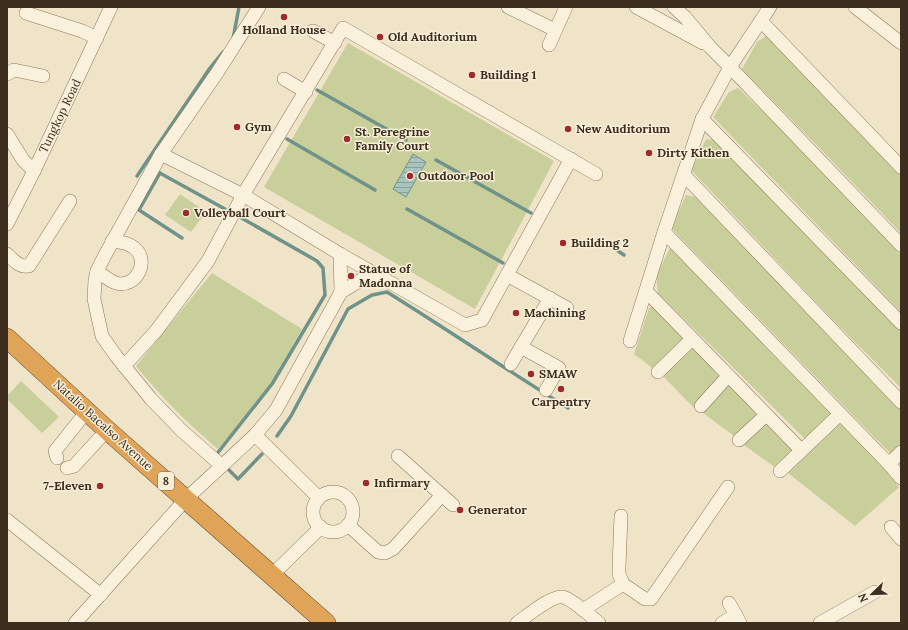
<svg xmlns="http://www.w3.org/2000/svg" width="908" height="630" viewBox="0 0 908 630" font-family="Lora,serif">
	<defs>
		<pattern id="water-rules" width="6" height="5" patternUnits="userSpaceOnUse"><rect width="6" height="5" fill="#a9c4bc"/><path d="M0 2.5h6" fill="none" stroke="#8ba098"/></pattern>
	</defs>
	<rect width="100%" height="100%" fill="#f0e4c8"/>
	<g fill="#c9cf9b">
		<path d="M766,36L901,173V233L828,157L742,69L757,42Z"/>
		<path d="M348,43L554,161L475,309L264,187Z"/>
		<path d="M738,88L778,126L901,254V312L713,117L729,92Z"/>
		<path d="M706,139L716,140L901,327V388L833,320L691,170Z"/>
		<path d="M180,194L206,212L191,232L165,215Z"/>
		<path d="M686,195L697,197L901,408V448L896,453H890L869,432L671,228Z"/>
		<path d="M670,248L680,252L835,413L805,439L658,293L656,276Z"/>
		<path d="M212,273L302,329L266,391L248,417L218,449C187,423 162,398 136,366Z"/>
		<path d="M658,303L691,346L722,373L720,381L694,408L663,376L634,354L649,308Z"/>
		<path d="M21,381L59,417L42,433L7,399V396Z"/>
		<path d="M734,385L759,415L737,438L703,413L724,387Z"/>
		<path d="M771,423L791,442L793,454L777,469L744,445L746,442L763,425Z"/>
		<path d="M838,424H846L899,487L855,526L788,473Z"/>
	</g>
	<path fill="url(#water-rules)" stroke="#6f938a" d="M413,154L426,162L406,197L393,189Z"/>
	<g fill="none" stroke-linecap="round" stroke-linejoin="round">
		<g stroke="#6f938a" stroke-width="3.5">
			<path d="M233,39L239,7"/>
			<path d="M317,90L406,140"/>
			<path d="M287,139L375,190"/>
			<path d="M436,160L531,213"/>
			<path d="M158,172L225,209"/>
			<path d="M160,173L139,210L182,238"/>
			<path d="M137,176L210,68L223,52"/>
			<path d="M407,209L503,263"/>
			<path d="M605,242L624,255"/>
			<path d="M277,436L291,416L348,309L372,295L387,292C448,330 507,370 568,408"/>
			<path d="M217,456L216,455L272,384L325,295L323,268L317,261L238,216"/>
			<path d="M227,468L238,479L262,454"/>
		</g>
		<defs>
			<g id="minor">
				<path d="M508,7L555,30"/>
				<path d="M636,7L703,43"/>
				<path d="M674,7L685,17L710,47L730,67L901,245"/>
				<path d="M855,7L901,43"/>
				<path d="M26,13L82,31L97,38"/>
				<path d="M761,21L901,167"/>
				<path d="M313,31L335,43"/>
				<path d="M549,45L566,7"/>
				<path d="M7,74L14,70L43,76"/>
				<path d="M284,79L306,92"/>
				<path d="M702,119L901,323"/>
				<path d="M7,134L23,160L34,171"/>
				<path d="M161,154L243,195L340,254L465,325L482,320L571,159"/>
				<path d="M684,175L901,402"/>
				<path d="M7,224L34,171L111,7"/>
				<path d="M664,232L889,464L901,478"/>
				<path d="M7,254C13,260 20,268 29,266L70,201"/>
				<path d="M340,254L341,292L373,273"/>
				<path d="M97,271C103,275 109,281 116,283C137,289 151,259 133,247C127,242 119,242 112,241"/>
				<path d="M507,275L567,308"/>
				<path d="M646,291L801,450"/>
				<path d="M630,341L664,232L702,119L730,67L770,7"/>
				<path d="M511,364L521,347"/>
				<path d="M124,366L156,331L208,261L243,195L343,28L596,174"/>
				<path d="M658,372L692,339"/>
				<path d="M546,390L559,368L521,347L550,298"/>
				<path d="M701,406L728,376"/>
				<path d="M255,435L319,498"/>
				<path d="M739,440L766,415"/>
				<path d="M398,456L453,505"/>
				<path d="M57,458L55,451L87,411"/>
				<path d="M889,464L901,452"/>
				<path d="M222,466L181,430L151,399L116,356L102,336L94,299L95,280L97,271L104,257L161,154L217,73L259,7"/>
				<path d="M67,468L74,466L107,430"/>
				<path d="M780,471L840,414"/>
				<circle cx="333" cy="512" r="20"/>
				<path d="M621,516L619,567V574L623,584"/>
				<path d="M7,520L101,595"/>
				<path d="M348,525L378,552L385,553L393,549L442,495"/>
				<path d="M891,527L901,539"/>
				<path d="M272,575L321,527"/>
				<path d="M729,603L740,623"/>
				<path d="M583,610L623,584L645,599H651L728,487"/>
				<path d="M75,623L186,499L255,435L276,410L341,292"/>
				<path d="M517,623C527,616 552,595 563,597C574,600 590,616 599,623"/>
				<path d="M722,623L736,615"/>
				<path d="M820,623L875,592"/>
			</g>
			<path id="highway" d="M7,338L107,430L326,623"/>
		</defs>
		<use href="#minor" stroke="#8d765c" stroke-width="14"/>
		<use href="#highway" stroke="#5b4430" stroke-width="20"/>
		<use href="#minor" stroke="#faf1dc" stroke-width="13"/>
		<use href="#highway" stroke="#e0a458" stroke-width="19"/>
	</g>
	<g fill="#9e2a2b" stroke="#f7eed8" stroke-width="1.5">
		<circle cx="284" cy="17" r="4"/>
		<circle cx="380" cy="37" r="4"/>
		<circle cx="472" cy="75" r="4"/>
		<circle cx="237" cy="127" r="4"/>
		<circle cx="568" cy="129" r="4"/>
		<circle cx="347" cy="139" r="4"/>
		<circle cx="649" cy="153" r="4"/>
		<circle cx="410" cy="176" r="4"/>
		<circle cx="186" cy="213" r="4"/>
		<circle cx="563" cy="243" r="4"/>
		<circle cx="351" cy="276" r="4"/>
		<circle cx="516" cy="313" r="4"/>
		<circle cx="531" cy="374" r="4"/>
		<circle cx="561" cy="389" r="4"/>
		<circle cx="366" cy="483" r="4"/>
		<circle cx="100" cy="486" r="4"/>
		<circle cx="460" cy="510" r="4"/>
	</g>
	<g text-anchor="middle" stroke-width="3" stroke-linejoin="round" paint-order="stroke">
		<rect fill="#f7eed8" stroke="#756857" stroke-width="1" x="158" y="472" width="16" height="18" rx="3"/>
		<g font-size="11" font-weight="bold" fill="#3d2e20">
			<text x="166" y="485">8</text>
		</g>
		<g font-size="12" font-weight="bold" fill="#3d2e20" stroke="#f7eed8" text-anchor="start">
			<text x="284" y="34" text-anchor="middle">Holland House</text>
			<text x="388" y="41">Old Auditorium</text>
			<text x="480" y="79">Building 1</text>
			<text x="245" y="131">Gym</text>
			<text x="576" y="133">New Auditorium</text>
			<text x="355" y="136">St. Peregrine<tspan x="355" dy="14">Family Court</tspan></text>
			<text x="657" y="157">Dirty Kithen</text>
			<text x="418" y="180">Outdoor Pool</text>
			<text x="194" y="217">Volleyball Court</text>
			<text x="571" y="247">Building 2</text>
			<text x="359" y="273">Statue of<tspan x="359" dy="14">Madonna</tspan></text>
			<text x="524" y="317">Machining</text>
			<text x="539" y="378">SMAW</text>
			<text x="561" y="406" text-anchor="middle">Carpentry</text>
			<text x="374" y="487">Infirmary</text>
			<text x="92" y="490" text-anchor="end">7-Eleven</text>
			<text x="468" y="514">Generator</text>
		</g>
		<g font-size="12" fill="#3d2e20" stroke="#f7eed8">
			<text transform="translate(60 116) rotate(-64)" y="4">Tungkop Road</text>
			<text transform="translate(103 425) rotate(42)" y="4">Natalio Bacalso Avenue</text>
		</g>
	</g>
	<rect width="908" height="630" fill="none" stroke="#3d2e20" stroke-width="16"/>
	<g transform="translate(872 594) rotate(247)" stroke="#f7eed8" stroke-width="3" paint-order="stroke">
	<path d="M0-3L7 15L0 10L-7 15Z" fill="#3d2e20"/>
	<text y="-6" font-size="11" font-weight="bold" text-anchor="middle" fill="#3d2e20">N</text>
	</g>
</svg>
